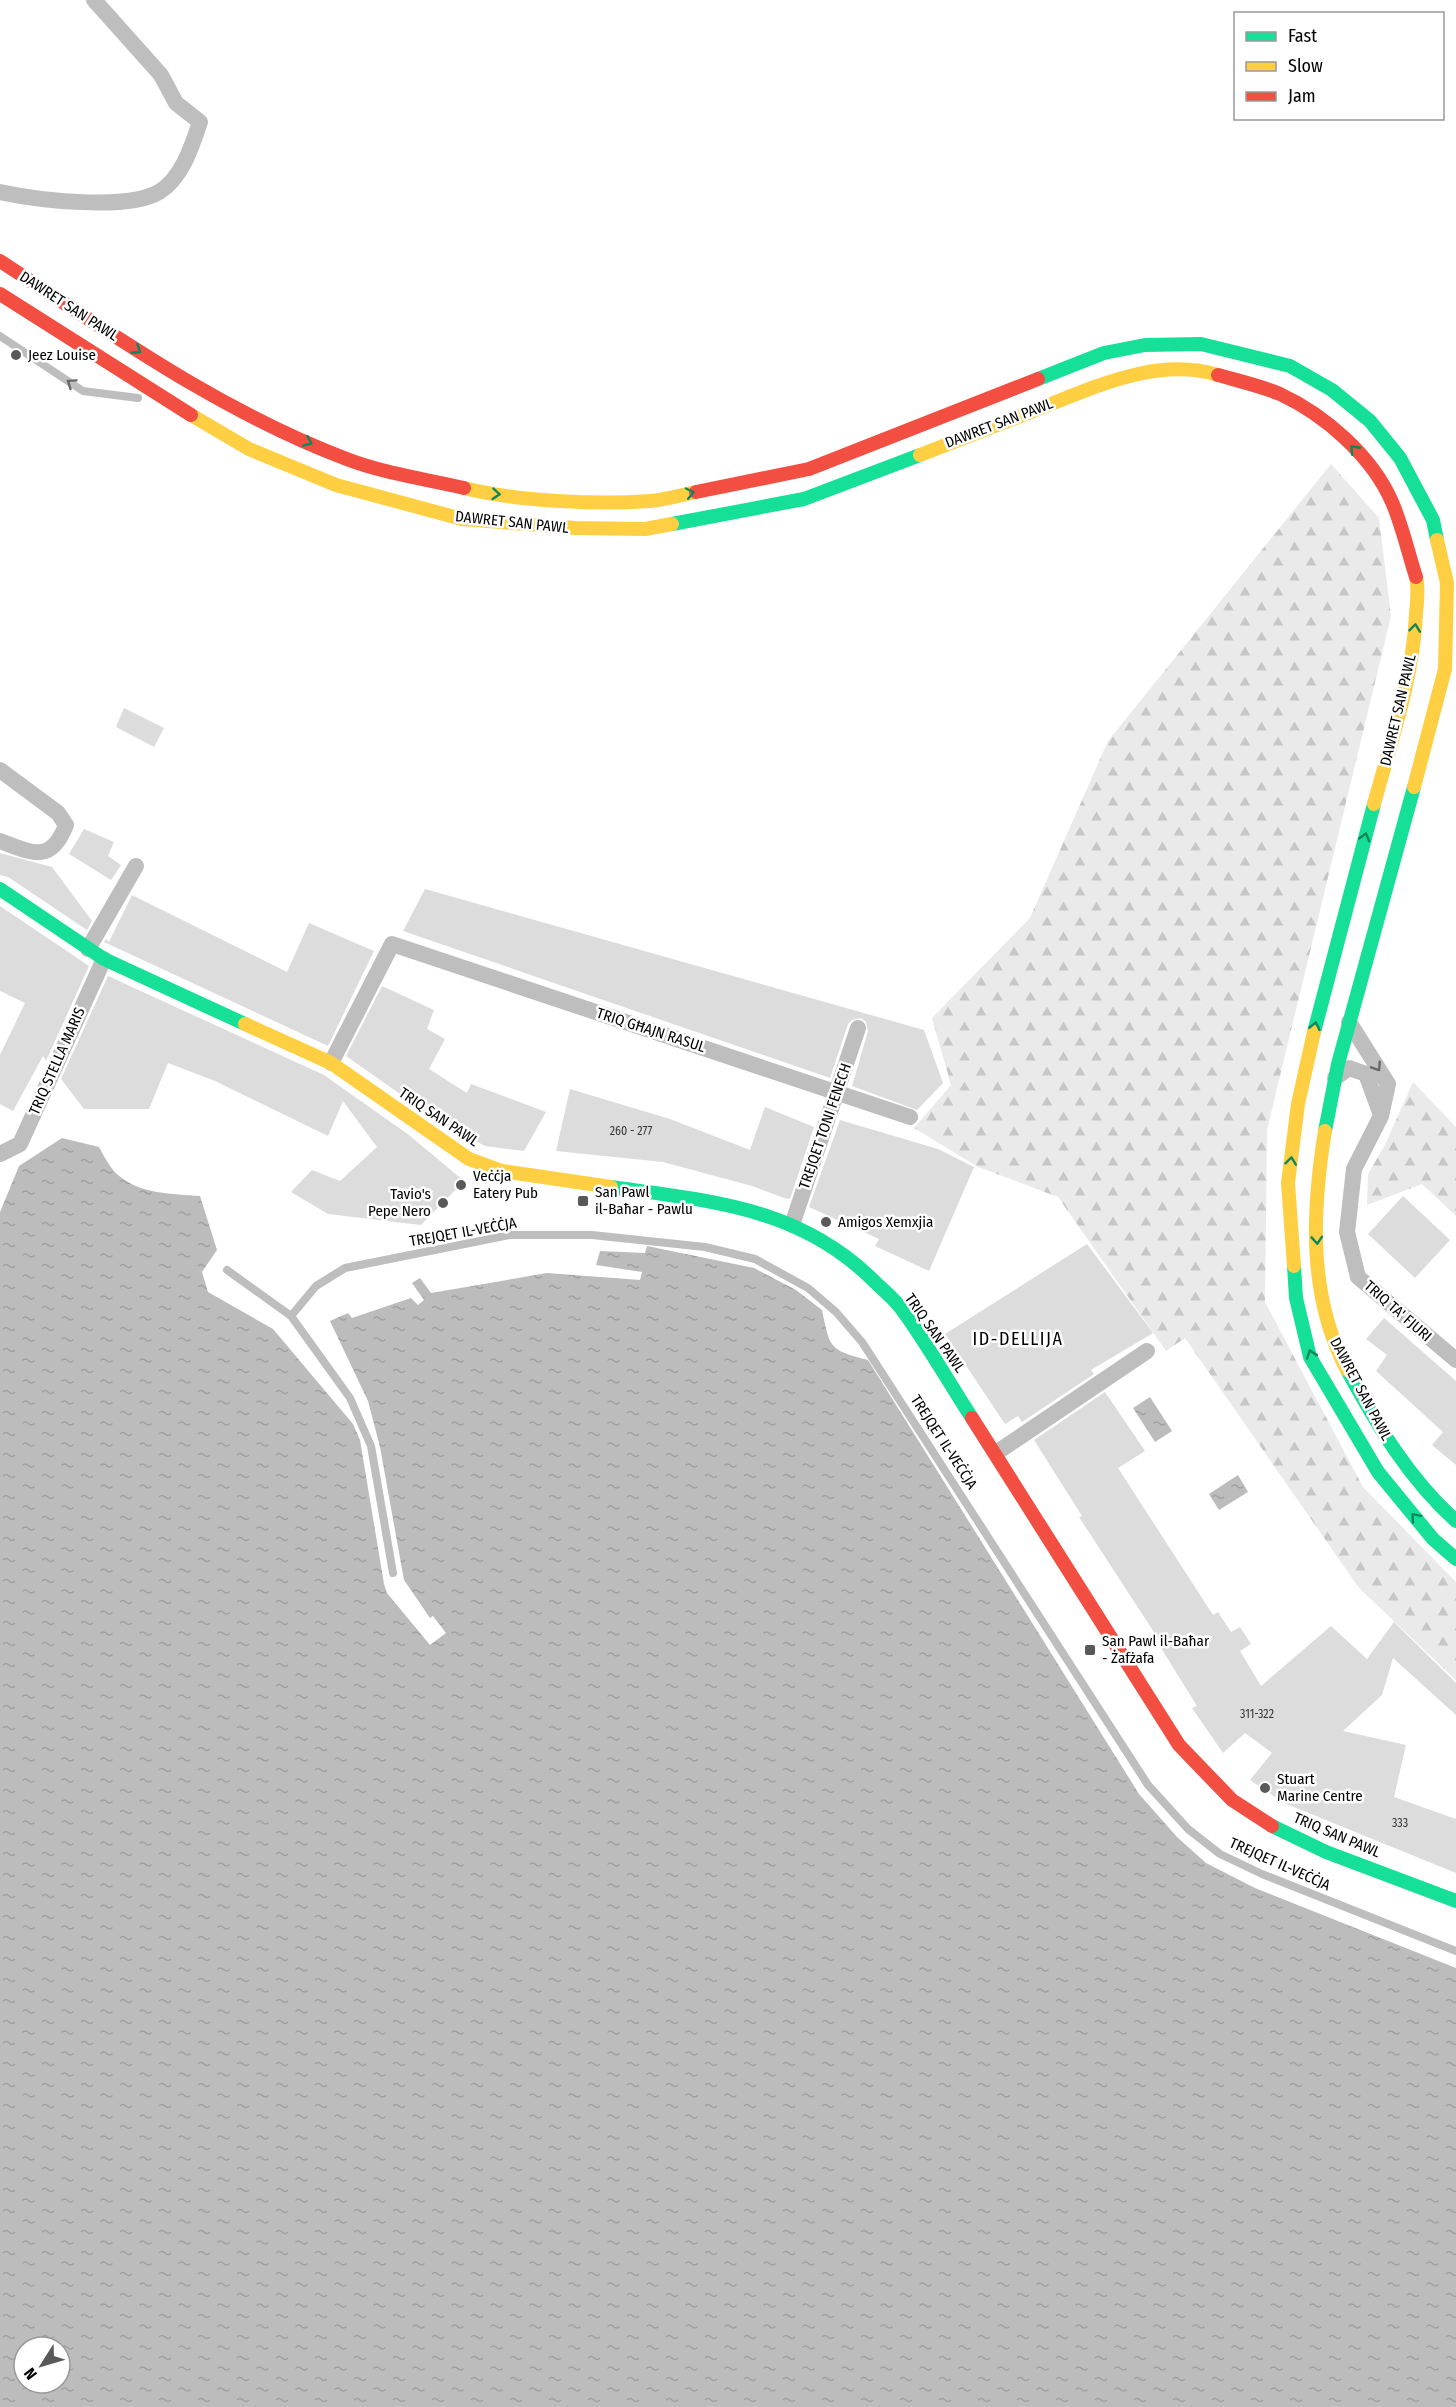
<svg xmlns="http://www.w3.org/2000/svg" width="1456" height="2407" font-family="'Fira Sans Condensed',sans-serif">
  <style>
    .forest { fill: url(#forest-firs) }
    .water { fill: url(#water-ripples); fill-rule: evenodd }
    .building { fill: #dcdcdc }
    .lines { fill: none; stroke-linecap: round; stroke-linejoin: round }
    .lane { stroke: #bebebe; stroke-width: 8 }
    .street { stroke: #bebebe; stroke-width: 16 }
    .fast { stroke: #16e098; stroke-width: 14 }
    .slow { stroke: #ffcf43; stroke-width: 14 }
    .jam { stroke: #f24e42; stroke-width: 14 }
    .oneway { stroke: #0d865b }
    .oneway2 { stroke: #686868 }
    .poi-dot { fill: #595959; stroke: #fff; stroke-width: 2 }
    .labels { text-anchor: middle; dominant-baseline: central; stroke-width: 5; stroke-linejoin: round; paint-order: stroke }
    .number-label { font-size: 12px; fill: #373737 }
    .street-label { font-size: 15px; fill: #000; stroke: #fff }
    .poi-label { font-size: 15px; fill: #000; stroke: #fff; text-anchor: start }
    .quarter-label { font-size: 18px; letter-spacing: 1.5px; fill: #000; stroke: #fff }
  </style>
  <defs>
    <pattern id="forest-firs" width="22" height="20" patternUnits="userSpaceOnUse" patternTransform="scale(1.5)"><rect width="22" height="20" fill="#eaeaea"/><path d="M5 1l3.5 6h-7zM16 11l3.5 6h-7z" fill="#c7c7c7"/></pattern>
    <pattern id="water-ripples" width="26" height="14" patternUnits="userSpaceOnUse" patternTransform="scale(1.5)"><rect width="26" height="14" fill="#bcbcbc"/><path d="M2 4q2-2 4 0t4 0M15 11q2-2 4 0t4 0" fill="none" stroke="#a0a0a0"/></pattern>
  </defs>
  <rect width="100%" height="100%" fill="#fff"/>
  <g class="forest">
    <polygon points="1331,464 1379,518 1391,616 1267,1130 1265,1302 1363,1487 1456,1582 1456,1680 1359,1588 1185,1338 1166,1351 1058,1197 978,1167 914,1128 951,1085 932,1018 1030,918 1108,741"/>
    <polygon points="1413,1082 1456,1127 1456,1216 1422,1184 1367,1205 1368,1174 1385,1145"/>
  </g>
  <g class="water">
    <path d="M62,1138L99,1147C104,1156 110,1168 118,1175C139,1194 173,1194 200,1196L217,1250L202,1272L208,1292L273,1329L353,1424L360,1440L384,1584L387,1593L430,1645L446,1633L433,1616L430,1618L404,1580L380,1447L368,1401L330,1321L348,1313L352,1318L411,1298L418,1305L424,1300L412,1283L420,1278L431,1293L547,1273L640,1280L642,1272L596,1265L600,1251L645,1253L647,1246L754,1268L796,1290L822,1310C830,1348 829,1350 868,1360L1139,1794L1177,1837L1206,1863L1255,1888L1456,1968V2407H0V1212L19,1166ZM24,2347H60V2383H24Z"/>
    <polygon points="1150,1397 1172,1431 1155,1442 1133,1408"/>
    <polygon points="1238,1475 1248,1492 1219,1510 1209,1494"/>
  </g>
  <g class="building">
    <polygon points="124,708 164,728 154,747 116,727"/>
    <polygon points="84,829 114,842 108,856 121,865 111,880 69,854"/>
    <polygon points="0,853 52,867 92,921 87,930 8,877 0,875"/>
    <polygon points="425,889 924,1030 943,1083 917,1110 852,1086 868,1031 866,1022 861,1018 852,1020 848,1024 830,1078 403,931"/>
    <polygon points="132,895 287,972 309,923 374,951 328,1046 104,942 106,939 109,942"/>
    <polygon points="0,906 89,966 46,1061 43,1056 13,1111 0,1104 0,1055 25,1003 0,991"/>
    <polygon points="108,976 324,1075 409,1135 464,1181 421,1225 328,1214 291,1192 312,1170 340,1181 377,1147 343,1101 328,1136 215,1081 168,1063 149,1109 84,1109 61,1079"/>
    <polygon points="382,986 434,1010 427,1029 445,1039 429,1069 467,1093 471,1084 546,1112 524,1151 485,1146 440,1122 346,1056"/>
    <polygon points="570,1089 670,1119 750,1150 765,1107 814,1127 790,1199 784,1198 752,1186 663,1162 556,1151"/>
    <polygon points="840,1120 938,1149 974,1167 929,1271 875,1246 879,1239 809,1207"/>
    <polygon points="1403,1196 1450,1240 1415,1278 1368,1234"/>
    <polygon points="1087,1244 1153,1333 1091,1370 1094,1374 1022,1422 1018,1416 1005,1424 945,1334"/>
    <polygon points="1384,1318 1456,1381 1456,1465 1432,1445 1443,1432 1376,1371 1387,1355 1366,1339"/>
    <polygon points="1105,1392 1145,1451 1118,1468 1213,1615 1218,1612 1231,1632 1240,1627 1251,1644 1240,1651 1261,1686 1331,1626 1367,1659 1394,1622 1456,1683 1456,1715 1393,1658 1382,1695 1343,1731 1406,1745 1394,1797 1456,1819 1456,1873 1284,1803 1250,1780 1272,1753 1245,1733 1223,1753 1192,1708 1197,1706 1161,1648 1163,1646 1079,1517 1082,1516 1034,1440"/>
  </g>
  <g class="lines">
    <g class="lane">
      <polyline points="0,336 83,391 138,398"/>
      <polyline points="227,1270 291,1316 350,1398 371,1446 393,1573"/>
      <polyline points="291,1316 316,1286 345,1268 510,1235 592,1235 705,1247 755,1259 808,1288 836,1312 862,1342 1148,1785 1188,1829 1220,1854 1262,1874 1456,1951"/>
    </g>
    <g class="street">
      <path d="M0,192C37,200 127,211 159,192C182,178 192,146 200,122L176,103L161,75L94,0"/>
      <path d="M0,770L58,813L66,825C51,864 32,853 0,841"/>
      <polyline points="88,949 136,866"/>
      <polyline points="1349,1022 1388,1084 1381,1116 1354,1169 1347,1232 1358,1277 1456,1360"/>
      <polyline points="331,1063 392,944 910,1117"/>
      <polyline points="1335,1078 1349,1068 1366,1074 1381,1115"/>
      <polyline points="0,1154 20,1144 104,959"/>
      <polyline points="792,1225 858,1028"/>
      <polyline points="996,1453 1147,1351"/>
    </g>
    <g class="fast">
      <polyline points="1038,379 1104,353 1145,345 1201,344 1290,366 1332,390 1370,421 1400,458 1433,520 1437,540"/>
      <polyline points="672,524 804,499 920,455"/>
      <polyline points="0,889 104,959 245,1024"/>
      <polyline points="1314,1032 1374,804"/>
      <polyline points="1325,1131 1338,1064 1414,787"/>
      <path d="M611,1187C711,1201 800,1207 875,1282C884,1291 896,1300 903,1311C928,1345 949,1383 972,1418"/>
      <polyline points="1294,1266 1296,1298 1310,1357 1378,1472 1433,1539 1456,1559"/>
      <path d="M1347,1370C1377,1425 1409,1479 1456,1521"/>
      <polyline points="1272,1826 1326,1852 1456,1901"/>
    </g>
    <g class="slow">
      <polyline points="191,415 249,449 336,485 462,519 575,528 645,529 672,524"/>
      <path d="M920,455C958,440 997,425 1036,410C1093,388 1157,356 1218,375"/>
      <path d="M464,488C516,501 596,505 650,501C665,500 681,495 696,492"/>
      <polyline points="1414,787 1445,669 1447,583 1437,540"/>
      <path d="M1374,804C1391,741 1413,679 1416,614C1417,602 1419,589 1416,577"/>
      <polyline points="245,1024 331,1063 469,1159 502,1171 611,1187"/>
      <path d="M1325,1131C1312,1211 1308,1296 1347,1370"/>
      <polyline points="1294,1266 1288,1183 1298,1104 1314,1032"/>
    </g>
    <g class="jam">
      <path d="M0,261C111,333 220,411 344,458C382,473 425,479 464,488"/>
      <polyline points="0,294 191,415"/>
      <path d="M1218,375C1239,381 1261,386 1280,394C1325,415 1372,456 1392,502C1402,525 1408,552 1416,577"/>
      <polyline points="696,492 809,469 1038,379"/>
      <polyline points="972,1418 1179,1745 1232,1800 1272,1826"/>
    </g>
  </g>
  <defs><path id="oneway-chevron" d="M-2-3.5L2.5 0L-2 3.5" fill="none" stroke-width="1.6" stroke-linecap="round" stroke-linejoin="round" transform="scale(1.5)"/></defs>
  <g class="oneway">
    <use href="#oneway-chevron" transform="translate(137 350) rotate(33)"/>
    <use href="#oneway-chevron" transform="translate(308 442) rotate(24)"/>
    <use href="#oneway-chevron" transform="translate(1354 449) rotate(-132)"/>
    <use href="#oneway-chevron" transform="translate(690 493) rotate(-12)"/>
    <use href="#oneway-chevron" transform="translate(496 494) rotate(5)"/>
    <use href="#oneway-chevron" transform="translate(1415 628) rotate(-83)"/>
    <use href="#oneway-chevron" transform="translate(1365 837) rotate(-75)"/>
    <use href="#oneway-chevron" transform="translate(1315 1026) rotate(-78)"/>
    <use href="#oneway-chevron" transform="translate(1291 1161) rotate(-83)"/>
    <use href="#oneway-chevron" transform="translate(1317 1240) rotate(86)"/>
    <use href="#oneway-chevron" transform="translate(1311 1354) rotate(-109)"/>
    <use href="#oneway-chevron" transform="translate(1415 1517) rotate(-130)"/>
  </g>
  <g class="oneway2">
    <use href="#oneway-chevron" transform="translate(71 383) rotate(-146)"/>
    <use href="#oneway-chevron" transform="translate(1377 1067) rotate(57)"/>
  </g>
  <g class="poi-dot">
    <circle cx="16" cy="355" r="6"/>
    <circle cx="461" cy="1185" r="6"/>
    <rect x="577" y="1195" width="12" height="12" rx="3"/>
    <circle cx="443" cy="1203" r="6"/>
    <circle cx="826" cy="1222" r="6"/>
    <rect x="1084" y="1644" width="12" height="12" rx="3"/>
    <circle cx="1265" cy="1788" r="6"/>
  </g>
  <g class="labels">
    <g class="number-label">
      <text x="631" y="1131">260 - 277</text>
      <text x="1257" y="1714">311-322</text>
      <text x="1400" y="1823">333</text>
    </g>
    <g class="street-label">
      <text transform="translate(69 306) rotate(33)">DAWRET SAN PAWL</text>
      <text transform="translate(999 423) rotate(-21)">DAWRET SAN PAWL</text>
      <text transform="translate(512 522) rotate(6)">DAWRET SAN PAWL</text>
      <text transform="translate(1398 710) rotate(-77)">DAWRET SAN PAWL</text>
      <text transform="translate(651 1030) rotate(18)">TRIQ GĦAJN RASUL</text>
      <text transform="translate(57 1061) rotate(-66)">TRIQ STELLA MARIS</text>
      <text transform="translate(439 1117) rotate(34)">TRIQ SAN PAWL</text>
      <text transform="translate(825 1126) rotate(-71)">TREJQET TONI FENECH</text>
      <text transform="translate(463 1232) rotate(-10)">TREJQET IL-VEĊĊJA</text>
      <text transform="translate(1398 1311) rotate(41)">TRIQ TA' FJURI</text>
      <text transform="translate(935 1333) rotate(55)">TRIQ SAN PAWL</text>
      <text transform="translate(1361 1389) rotate(62)">DAWRET SAN PAWL</text>
      <text transform="translate(944 1442) rotate(57)">TREJQET IL-VEĊĊJA</text>
      <text transform="translate(1337 1835) rotate(23)">TRIQ SAN PAWL</text>
      <text transform="translate(1280 1864) rotate(24)">TREJQET IL-VEĊĊJA</text>
    </g>
    <g class="poi-label">
      <text x="28" y="355">Jeez Louise</text>
      <text x="473" y="1176">Veċċja<tspan x="473" dy="17">Eatery Pub</tspan></text>
      <text x="595" y="1192">San Pawl<tspan x="595" dy="17">il-Baħar - Pawlu</tspan></text>
      <text x="431" y="1194" text-anchor="end">Tavio's<tspan x="431" dy="17">Pepe Nero</tspan></text>
      <text x="838" y="1222">Amigos Xemxjia</text>
      <text x="1102" y="1641">San Pawl il-Baħar<tspan x="1102" dy="17">- Żafżafa</tspan></text>
      <text x="1277" y="1779">Stuart<tspan x="1277" dy="17">Marine Centre</tspan></text>
    </g>
    <g class="quarter-label">
      <text x="1018" y="1339">ID-DELLIJA</text>
    </g>
  </g>
  <rect x="1234" y="12" width="210" height="108" fill="#ffffff" stroke="#999999" stroke-width="1.5"/>
  <rect x="1246" y="32" width="30" height="9" fill="#16e098" stroke="#999999" stroke-width="1.5"/>
  <text x="1288" y="42" font-size="18" fill="#000000">Fast</text>
  <rect x="1246" y="62" width="30" height="9" fill="#ffcf43" stroke="#999999" stroke-width="1.5"/>
  <text x="1288" y="72" font-size="18" fill="#000000">Slow</text>
  <rect x="1246" y="92" width="30" height="9" fill="#f24e42" stroke="#999999" stroke-width="1.5"/>
  <text x="1288" y="102" font-size="18" fill="#000000">Jam</text>
  <g transform="translate(42 2365) rotate(233)"><circle r="28" fill="#ffffff" stroke="#999999" stroke-width="1.5"/>
  <path d="M0-4.5L10 22L0 15L-10 22Z" fill="#595959"/>
  <text y="-9" font-size="16" font-weight="bold" text-anchor="middle" fill="#000000">N</text>
  </g>
</svg>
